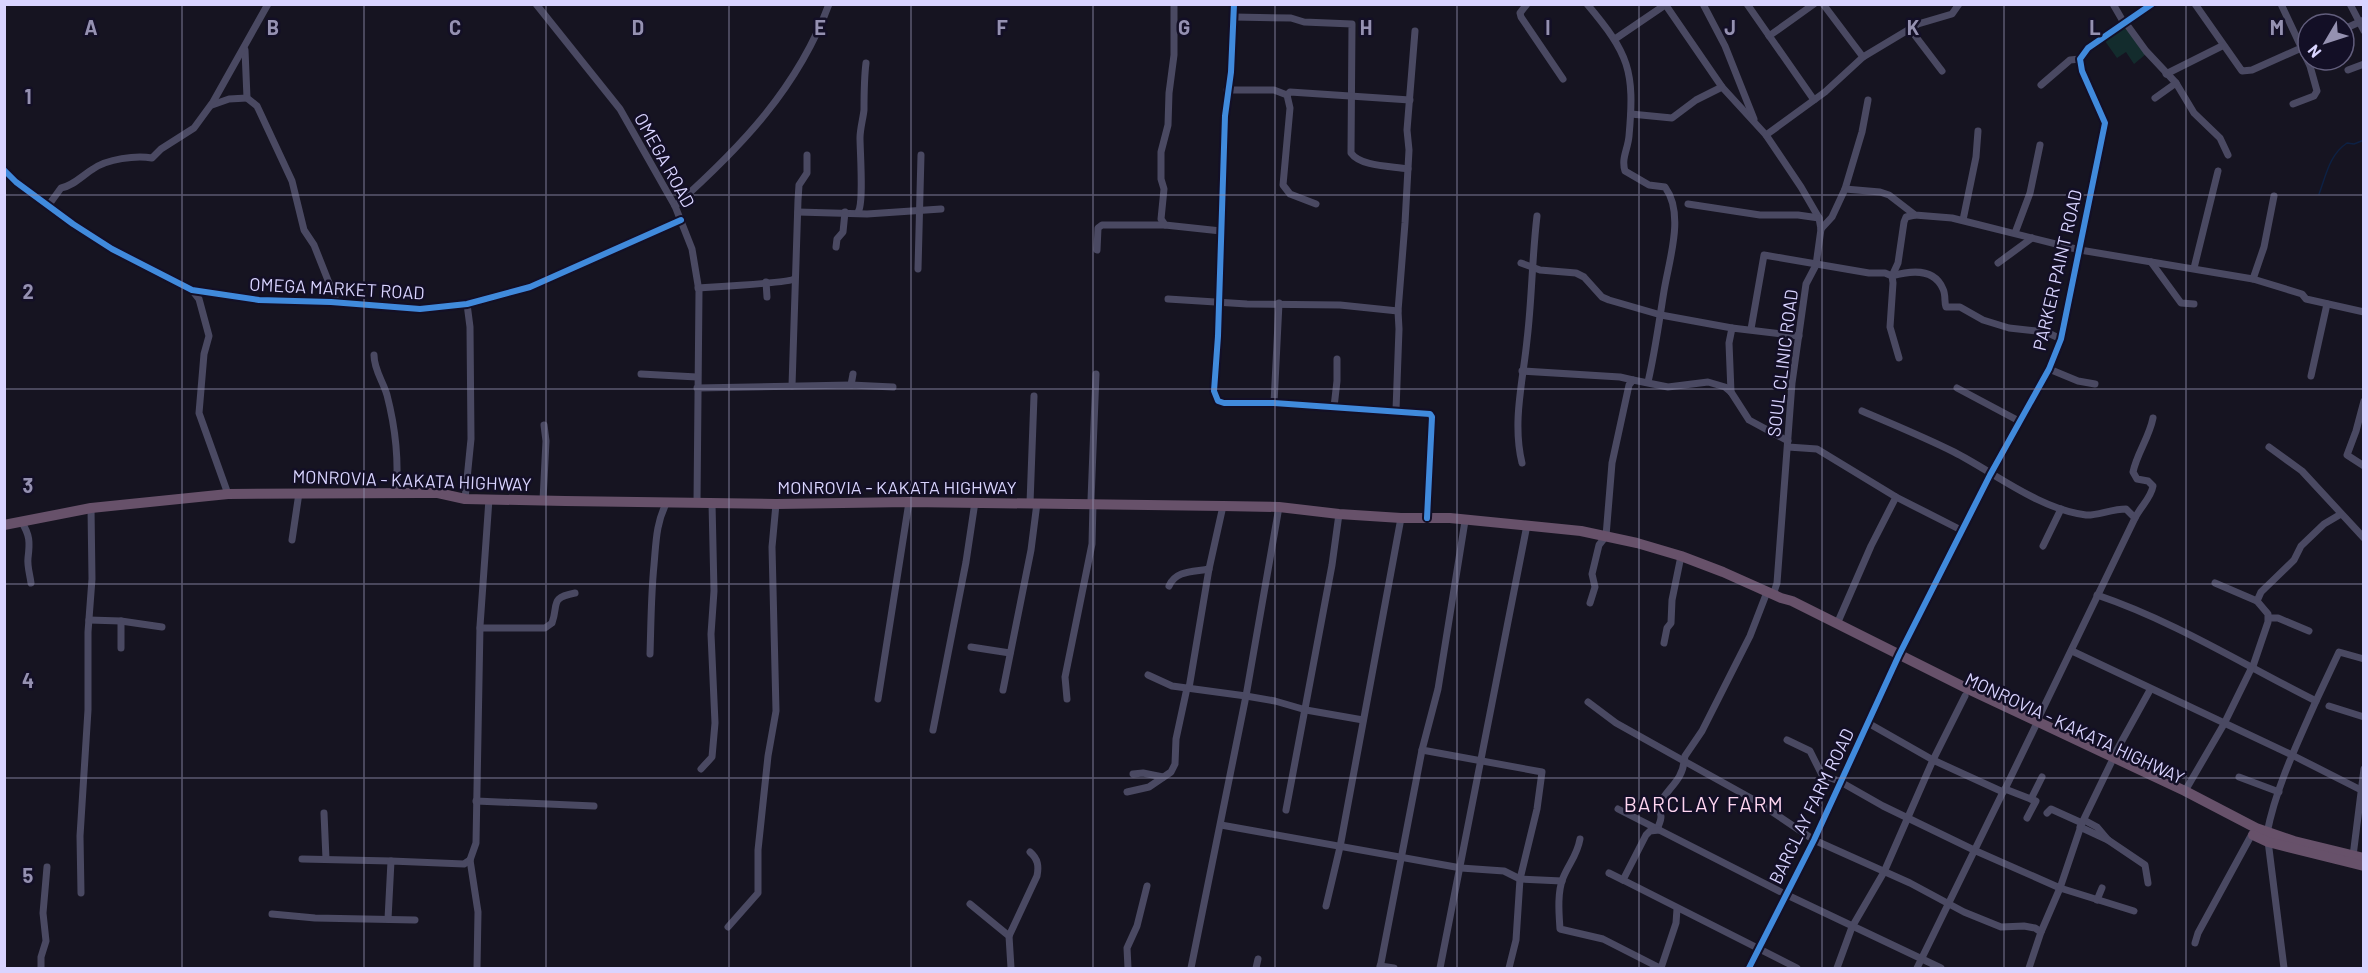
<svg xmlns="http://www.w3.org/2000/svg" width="2368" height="973" font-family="Barlow,sans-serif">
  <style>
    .green { fill: #132c2d }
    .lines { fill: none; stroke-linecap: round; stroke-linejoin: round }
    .stream { stroke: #0d2144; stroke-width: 1.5 }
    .minor { stroke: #4a4962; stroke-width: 7 }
    .highway { stroke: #67516a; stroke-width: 10 }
    .cycleway-casing { stroke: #130f26; stroke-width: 10 }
    .cycleway { stroke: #408adc; stroke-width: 6 }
    .grid { fill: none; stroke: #9591b1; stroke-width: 1.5; stroke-opacity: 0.55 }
    .labels { text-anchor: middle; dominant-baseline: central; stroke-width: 5; stroke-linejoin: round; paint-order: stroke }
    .street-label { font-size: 18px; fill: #d9d4ff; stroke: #130f26 }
    .quarter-label { font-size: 21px; letter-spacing: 1.5px; fill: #ffd6f0; stroke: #130f26 }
    .grid-label { font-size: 20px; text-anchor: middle; font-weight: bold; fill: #9591b1; stroke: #130f26; stroke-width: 5; stroke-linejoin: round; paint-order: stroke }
  </style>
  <rect width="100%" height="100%" fill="#161421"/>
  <polygon class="green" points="2127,27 2146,54 2134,64 2126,52 2117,58 2105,41"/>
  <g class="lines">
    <path class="stream" d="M2319,194C2326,176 2329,155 2347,143L2354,144L2364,140"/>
    <g class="minor">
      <polyline points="536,4 620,109 675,206 692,249 699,291 697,502"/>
      <polyline points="1174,4 1174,55 1169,93 1168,125 1161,152 1161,179 1164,189 1161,219 1165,225 1221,231"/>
      <polyline points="1234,4 1231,72 1225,116 1218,336 1214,391 1218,401 1224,403 1274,403 1430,414 1432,417 1427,518"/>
      <polyline points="1527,4 1520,13 1521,17 1563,79"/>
      <path d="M1587,4C1629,54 1635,70 1629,136C1628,149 1621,158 1625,171L1649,185L1665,187C1685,214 1669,260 1664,291C1659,322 1655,352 1648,382"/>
      <polyline points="1665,4 1722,87 1766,135 1801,187 1819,218 1821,229 1816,265 1806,284 1792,383 1777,583 1773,595"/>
      <polyline points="1703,4 1725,46 1754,119"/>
      <polyline points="1747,4 1814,100"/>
      <polyline points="1823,4 1863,57"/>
      <polyline points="2113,4 2124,23"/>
      <polyline points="2195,4 2242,71 2252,70 2308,45"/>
      <polyline points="2281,4 2310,66 2317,91 2314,96 2293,104"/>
      <polyline points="2350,4 2364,31"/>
      <path d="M1234,17L1291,18L1304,22L1352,24L1351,153C1361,167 1392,166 1408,169"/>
      <polyline points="2125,22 2146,51 2176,83 2194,113 2220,138 2228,155"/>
      <polyline points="1910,29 1942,71"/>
      <polyline points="2344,29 2364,20"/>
      <polyline points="1769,36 1814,4"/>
      <polyline points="1615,39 1665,5"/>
      <polyline points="245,50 247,98 257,106 292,181 304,230 314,245 337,303"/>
      <polyline points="2348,70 2364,64"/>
      <polyline points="2166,74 2222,46"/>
      <polyline points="2041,85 2070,60 2080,59"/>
      <polyline points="1227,90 1274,90 1287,95 1290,108 1283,185 1290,194 1316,204"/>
      <polyline points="1287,95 1290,92 1410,100"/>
      <polyline points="2155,98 2176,83"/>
      <polyline points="212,105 229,99 247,98"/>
      <polyline points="1631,114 1672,118 1696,100 1722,87"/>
      <polyline points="1766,135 1825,92 1863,57 1918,24 1952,14 1959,4"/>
      <polyline points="4,170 16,182 73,224 112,249 192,290 259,300 331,302 420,309 467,304 530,287 681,220"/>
      <polyline points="1845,189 1862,132 1868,100"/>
      <polyline points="1688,204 1760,215 1798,215 1819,218"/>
      <path d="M48,206L61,188C73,186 83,175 93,169C107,159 136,155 152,158L161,149L194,128L213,102L268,4"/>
      <path d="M675,206C741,147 798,88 829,4"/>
      <polyline points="798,212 867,214 941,209"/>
      <path d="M858,212C864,204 860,151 860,138C860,129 863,119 864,110C864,94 864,79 866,63"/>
      <polyline points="1963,220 1976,157 1978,131"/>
      <polyline points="1821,229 1832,217 1845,189 1880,192 1889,195 1915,215 1952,218 2080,250 2253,279 2302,294 2306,299 2364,312"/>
      <polyline points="2015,233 2030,193 2040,145"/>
      <polyline points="836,247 837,239 843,232 845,212"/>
      <polyline points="1097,250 1098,228 1102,225 1165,225"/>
      <polyline points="2151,262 2181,303 2194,304"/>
      <polyline points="1521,263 1540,270 1576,273 1584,277 1602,297 1609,300 1661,315 1732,328"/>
      <polyline points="1998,263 2032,238"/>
      <polyline points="2194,268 2218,171"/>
      <polyline points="918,269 921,155"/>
      <path d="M1892,276C1909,271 1934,267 1943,289C1946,295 1944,302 1946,307H1960L1983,320L2009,328L2046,332L2061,339"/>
      <polyline points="1892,276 1898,263 1904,222 1906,217 1915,215"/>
      <polyline points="2253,279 2264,247 2274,196"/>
      <polyline points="766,282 767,297"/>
      <path d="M698,288C712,287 789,283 794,279"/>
      <polyline points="192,290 199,299 209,336 204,354 199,413 228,494"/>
      <polyline points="1168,299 1247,304 1340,305 1398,311"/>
      <polyline points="1751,329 1764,255 1869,273 1885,273 1892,276 1893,283 1890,327 1899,358"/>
      <path d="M374,355C374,370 383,381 387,395C395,426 399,461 396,493"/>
      <polyline points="2049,369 2078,381 2095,384"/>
      <polyline points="1522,371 1620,377 1633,380"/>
      <polyline points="641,374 697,377"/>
      <polyline points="2311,376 2327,304"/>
      <polyline points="851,385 853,374"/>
      <polyline points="792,386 798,200 799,185 807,173 807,155"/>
      <polyline points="697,388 851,385 893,387"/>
      <polyline points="1957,388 2019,421"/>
      <polyline points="1731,392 1729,343 1732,328 1799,336"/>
      <polyline points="2364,401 2356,431 2347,455 2364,466"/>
      <polyline points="1274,403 1279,303"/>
      <polyline points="1334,407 1337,381 1337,359"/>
      <polyline points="1396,410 1399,329 1398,311 1405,223 1409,150 1407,130 1415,31"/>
      <path d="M1862,411C1892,424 1924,437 1954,452C1995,473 2039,509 2086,515C2096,516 2112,509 2126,509L2135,518L2037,721"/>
      <polyline points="1788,447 1817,449 1896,497 1963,531"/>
      <polyline points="2269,447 2302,471 2364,538"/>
      <path d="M1522,463C1512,422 1523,381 1527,340C1532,299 1532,257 1537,216"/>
      <polyline points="465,499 471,439 470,327 467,304"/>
      <polyline points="543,500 546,441 544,425"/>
      <polyline points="1030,503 1034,396"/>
      <path d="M2135,518C2141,506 2151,498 2153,486L2148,481L2137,479L2133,472C2137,453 2149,438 2153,418"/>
      <path d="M21,521C30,535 30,542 28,558C27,566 30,575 31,583"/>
      <polyline points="292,540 299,493"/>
      <polyline points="2043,546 2061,509"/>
      <polyline points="2215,583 2257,601 2268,614 2268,622 2252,669"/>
      <path d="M1169,586C1176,570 1194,572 1209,569"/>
      <polyline points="1767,592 1750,636 1702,731 1685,756 1684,761 1756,801 1814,840 1910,883 1964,912 2001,927 2024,926 2035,928 2041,932"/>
      <path d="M2097,595C2174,621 2244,665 2316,701C2297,744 2276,787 2267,833L2284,968"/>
      <polyline points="2257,601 2261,592 2294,560 2301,546 2324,524 2341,514"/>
      <polyline points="1590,603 1595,587 1592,574 1599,545 1606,536 1612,463 1629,385 1633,380 1668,387 1708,382 1725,387 1731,392 1749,420 1788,441"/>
      <polyline points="2269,618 2278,618 2309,631"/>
      <polyline points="89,620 121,621 162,627"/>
      <polyline points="1837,624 1871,546 1896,497"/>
      <path d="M480,628H545L552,623C559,604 549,598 575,593"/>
      <polyline points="1664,643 1667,628 1671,623 1672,600 1681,556"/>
      <polyline points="971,647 1010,653"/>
      <polyline points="121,648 121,621"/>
      <polyline points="2072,651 2292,755 2361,790"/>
      <path d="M650,654C651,624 651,595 654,565C656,543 656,522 667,502"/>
      <polyline points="1148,675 1172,686 1246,696 1275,701 1306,710 1363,720"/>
      <polyline points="1189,688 1209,569 1223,506"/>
      <polyline points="1003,690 1031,550 1037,503"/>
      <polyline points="878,699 909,502"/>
      <polyline points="1067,699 1065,677 1092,544 1093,503 1091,500 1096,374"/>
      <polyline points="2316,701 2339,652 2364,659"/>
      <path d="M1588,702L1616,723L1684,761C1683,781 1665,790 1658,807C1663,815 1661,821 1657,829"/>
      <polyline points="2329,706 2364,717"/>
      <polyline points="1868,723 1933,760 2003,792 2005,789 2036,801 2027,818"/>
      <polyline points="933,730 966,562 975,502"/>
      <polyline points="1787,740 1810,751 1822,775 1839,781 1883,806 1976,851 2060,888 2134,911"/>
      <polyline points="1422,750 1542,772 1537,809 1520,879 1516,940 1509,968"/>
      <polyline points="2113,757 2150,690"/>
      <polyline points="701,769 712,757 715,723 711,634 714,591 712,503"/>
      <polyline points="1133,774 1143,773 1163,777"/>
      <polyline points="2239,777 2279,792"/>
      <polyline points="2005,789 2035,727"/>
      <polyline points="2185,791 2224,724 2251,669"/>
      <polyline points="1127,792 1149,787 1171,772 1175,764 1176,739 1187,688"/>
      <polyline points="2031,799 2042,777"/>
      <polyline points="476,801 594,806"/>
      <polyline points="1618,809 1785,894 1941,968"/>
      <polyline points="1286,810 1332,565 1339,514"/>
      <polyline points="324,813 326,859"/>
      <polyline points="2047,813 2051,809 2082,823"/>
      <polyline points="2084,820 2097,827 2108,840 2145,865 2148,883"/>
      <polyline points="1221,825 1461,868 1504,871 1520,879 1562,881"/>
      <polyline points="2080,827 2108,840"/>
      <polyline points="1659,830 1650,831 1646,835 1623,880 1797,968"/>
      <path d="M1580,839C1577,856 1569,863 1563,878C1557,893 1559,914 1560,929L1603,939L1660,968"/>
      <polyline points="2353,856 2364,769"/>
      <polyline points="302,859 391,861"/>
      <polyline points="1609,873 1623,880"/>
      <polyline points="81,893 80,836 88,710 88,632 92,579 91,508"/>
      <polyline points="2097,900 2102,888"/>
      <polyline points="970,904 1009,936 1011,968"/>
      <polyline points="1326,906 1340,847 1401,518"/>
      <polyline points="272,914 315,918 415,920"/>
      <polyline points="388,919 391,861 464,864 470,860"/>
      <polyline points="728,927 758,893 758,850 768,756 776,711 772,547 776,504"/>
      <path d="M1009,936L1037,876C1039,866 1038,859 1030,852"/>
      <polyline points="2195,943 2198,933 2252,834"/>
      <polyline points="1380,966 1394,968"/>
      <polyline points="41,968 41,957 46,941 43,913 47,867"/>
      <polyline points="477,968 478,912 470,860 476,843 480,626 489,499"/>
      <polyline points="1128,968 1127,948 1137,926 1147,886"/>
      <polyline points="1191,968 1246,696 1279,507"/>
      <polyline points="1256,968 1258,959"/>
      <polyline points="1380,968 1422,750 1438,689 1465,521"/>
      <polyline points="1440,968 1527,525"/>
      <polyline points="1661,968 1676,923 1677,909"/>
      <polyline points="1749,968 1814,840 1899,655 1990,475 2049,369 2061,339 2105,123 2082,71 2080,59 2088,48 2152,4"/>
      <polyline points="1837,968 1852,927 1884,872 1933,760 1965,696"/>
      <polyline points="1917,968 2003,792"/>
      <polyline points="2029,968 2041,932 2060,888 2082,823 2111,763"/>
    </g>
    <g class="highway">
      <polyline points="4,525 91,508 228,494 421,493 438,493 465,499 565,501 776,504 909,502 1223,506 1279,507 1339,514 1401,518 1450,518 1581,531 1637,543 1681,556 1723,572 1781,598 1792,601 1968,689 2185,791 2256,828 2294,841 2364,858"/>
      <polyline points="2253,835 2268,842 2364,866"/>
    </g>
    <g class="cycleway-casing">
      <g id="cycleway">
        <polyline points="1234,4 1231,72 1225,116 1218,336 1214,391 1218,401 1224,403 1274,403 1430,414 1432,417 1427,518"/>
        <polyline points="4,170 16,182 73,224 112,249 192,290 259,300 331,302 420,309 467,304 530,287 681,220"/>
        <polyline points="1749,968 1814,840 1899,655 1990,475 2049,369 2061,339 2105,123 2082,71 2080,59 2088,48 2152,4"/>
      </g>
    </g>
    <use href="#cycleway" class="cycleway"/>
  </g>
  <path class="grid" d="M182,4V968M364,4V968M546,4V968M729,4V968M911,4V968M1093,4V968M1275,4V968M1457,4V968M1639,4V968M1822,4V968M2004,4V968M2186,4V968M4,195H2364M4,389H2364M4,584H2364M4,778H2364"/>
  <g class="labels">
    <g class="street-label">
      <text transform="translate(665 160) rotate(61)">OMEGA ROAD</text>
      <text transform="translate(2057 270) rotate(-77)">PARKER PAINT ROAD</text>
      <text transform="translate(337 288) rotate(3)">OMEGA MARKET ROAD</text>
      <text transform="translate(1782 363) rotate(-83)">SOUL CLINIC ROAD</text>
      <text transform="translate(412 480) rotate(2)">MONROVIA - KAKATA HIGHWAY</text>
      <text x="897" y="487">MONROVIA - KAKATA HIGHWAY</text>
      <text transform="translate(2075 728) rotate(25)">MONROVIA - KAKATA HIGHWAY</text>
      <text transform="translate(1811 806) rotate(-64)">BARCLAY FARM ROAD</text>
    </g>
    <g class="quarter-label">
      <text x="1704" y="803">BARCLAY FARM</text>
    </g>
  </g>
  <g class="grid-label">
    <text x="91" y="35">A</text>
    <text x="273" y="35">B</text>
    <text x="455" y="35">C</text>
    <text x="638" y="35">D</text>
    <text x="820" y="35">E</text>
    <text x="1002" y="35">F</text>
    <text x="1184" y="35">G</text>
    <text x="1366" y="35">H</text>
    <text x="1548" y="35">I</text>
    <text x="1730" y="35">J</text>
    <text x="1913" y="35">K</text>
    <text x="2095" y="35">L</text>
    <text x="2277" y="35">M</text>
    <text x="28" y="104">1</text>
    <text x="28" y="299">2</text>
    <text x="28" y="493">3</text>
    <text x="28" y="688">4</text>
    <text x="28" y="883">5</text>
  </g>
  <rect width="2368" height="973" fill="none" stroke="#d9d4ff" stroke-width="12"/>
  <g transform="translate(2326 42) rotate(231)"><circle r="28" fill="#130f26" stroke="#625e7d" stroke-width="1.5"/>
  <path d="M0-4.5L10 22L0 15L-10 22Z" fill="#9591b1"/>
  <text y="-9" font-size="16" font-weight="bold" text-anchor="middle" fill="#d9d4ff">N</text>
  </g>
</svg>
